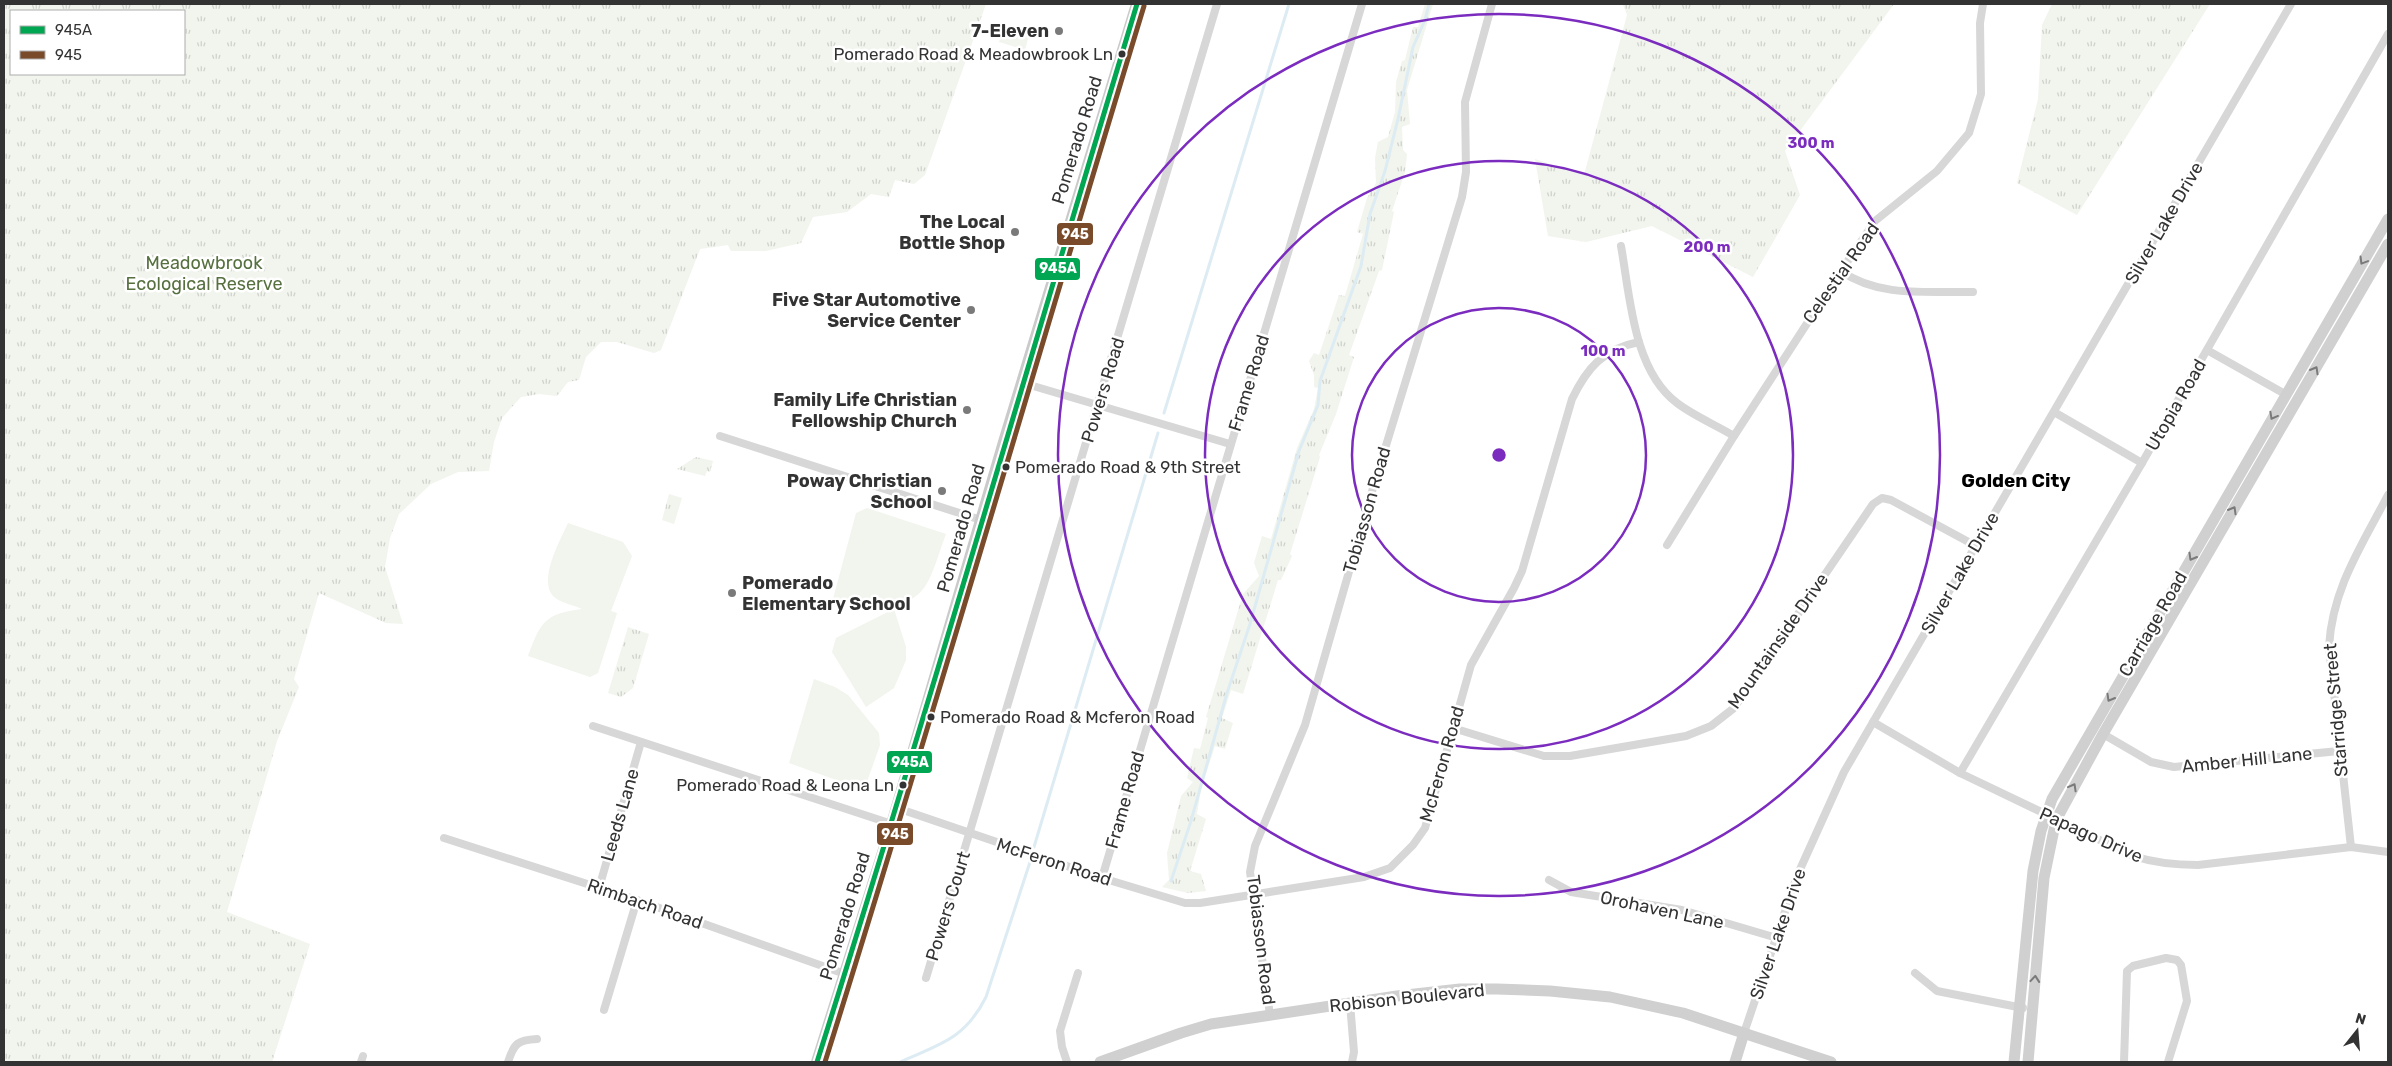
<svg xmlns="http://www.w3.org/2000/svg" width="2392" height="1066" font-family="Rubik,sans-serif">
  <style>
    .grass { fill: url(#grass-tufts); fill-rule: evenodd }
    .garden { fill: #f1f5ed }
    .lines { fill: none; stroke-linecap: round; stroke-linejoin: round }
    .stream { stroke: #ddebf3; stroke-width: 3 }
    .street { stroke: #d7d7d7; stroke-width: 8 }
    .secondary { stroke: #d0d0d0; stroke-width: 11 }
    .primary { stroke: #cacaca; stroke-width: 12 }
    .bus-1-casing { stroke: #fff; stroke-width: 9 }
    .bus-2-casing { stroke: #fff; stroke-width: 9 }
    .bus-1 { stroke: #00a651; stroke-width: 5 }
    .bus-2 { stroke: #7a4b2a; stroke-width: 5 }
    .oneway { stroke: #7a7a7a }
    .ring { fill: none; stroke: #7b2cbf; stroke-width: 2.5 }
    .poi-dot { fill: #7a7a7a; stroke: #fff; stroke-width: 2 }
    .bus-dot { fill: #333; stroke: #fff; stroke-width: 2 }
    .labels { text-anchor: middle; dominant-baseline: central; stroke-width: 5; stroke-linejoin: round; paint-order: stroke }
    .bus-label { font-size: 17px; fill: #333; stroke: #fff; text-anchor: end }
    .poi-label { font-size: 18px; font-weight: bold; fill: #333; stroke: #fff; text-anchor: end }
    .street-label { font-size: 18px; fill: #333; stroke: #fff }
    .park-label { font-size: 18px; fill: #56703f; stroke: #fff }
    .neighbourhood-label { font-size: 19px; font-weight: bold; fill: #000; stroke: #fff }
    .centre { fill: #7b2cbf; stroke: #fff; stroke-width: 2.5 }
    .ring-label { font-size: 15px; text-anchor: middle; font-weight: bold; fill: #7b2cbf; stroke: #fff; stroke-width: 5; stroke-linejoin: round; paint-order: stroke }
    .line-badge { stroke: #fff; stroke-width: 2 }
    .badge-label { font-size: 14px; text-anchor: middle; font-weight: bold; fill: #fff }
  </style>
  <defs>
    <pattern id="grass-tufts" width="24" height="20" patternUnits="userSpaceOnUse" patternTransform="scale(1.25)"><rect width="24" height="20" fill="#f1f5ed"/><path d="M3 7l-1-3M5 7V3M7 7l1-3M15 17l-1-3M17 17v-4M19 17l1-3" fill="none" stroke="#cfd2cc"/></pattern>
  </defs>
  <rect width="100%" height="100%" fill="#fff"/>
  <g class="grass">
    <path d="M4,4H986L925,175L914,184L895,180L889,197L871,194L847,212L813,217L801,243L766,251H731L728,245L700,249L661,350L654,353L617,342H601L586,357L579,380L568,382L557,396L539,394L521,397L502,418L494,442L489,471L458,472L431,484L399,514L390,538L385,567L403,624L386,623L319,593L294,679L299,687L277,741L227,912L310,944L272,1062H4ZM184,11V74H11V11Z"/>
    <polygon points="1425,4 1433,4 1407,90 1410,124 1402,127 1403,150 1407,154 1405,172 1392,211 1394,212 1382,270 1379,271 1349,355 1354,357 1336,414 1319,455 1320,457 1290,554 1292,556 1281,580 1278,580 1243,694 1231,690 1222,718 1233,723 1225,749 1215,746 1201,789 1197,814 1206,819 1190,871 1201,874 1206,891 1188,893 1162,887 1169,880 1167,853 1181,796 1193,782 1187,778 1194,748 1200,749 1208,718 1206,717 1243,594 1259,576 1254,563 1262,536 1271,539 1297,448 1314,409 1318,388 1314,387 1314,375 1309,361 1314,353 1319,355 1339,295 1345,296 1363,234 1357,232 1367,198 1376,183 1375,158 1378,142 1388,137 1395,112 1396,82 1402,61 1405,60 1413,27 1418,27"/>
    <polygon points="1623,4 1894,4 1785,151 1800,195 1753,277 1652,226 1586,242 1548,236 1535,159 1584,175 1627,15"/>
    <polygon points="2052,4 2210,4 2077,215 2017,183 2038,99 2042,25"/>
    <polygon points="696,457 713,461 710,472 707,471 705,476 677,469"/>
    <polygon points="669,494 682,498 674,524 662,520"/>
    <polygon points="628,627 649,634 633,688 621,697 608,693"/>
  </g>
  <g class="garden">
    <polygon points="1004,27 1029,35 1025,50 999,42"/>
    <path d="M867,508L946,534C940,549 933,576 924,588C901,616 864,606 833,599L856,513Z"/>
    <path d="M568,523L623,542L632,556L611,611L617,613L598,673L590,677L528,656C541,621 545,614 582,609C575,605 564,604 557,599C535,585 560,541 568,523Z"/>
    <polygon points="894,609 906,647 906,660 894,688 866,707 832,652 836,638"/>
    <polygon points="814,679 835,687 848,695 879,733 880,745 864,790 789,763"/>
  </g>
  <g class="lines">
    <g class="stream">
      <polyline points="1164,413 1289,4"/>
      <polyline points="1034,847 1158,433"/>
      <polyline points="1171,881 1191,821 1227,693 1250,624 1299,451 1318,405 1320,381 1361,266 1370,214 1385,171 1398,119 1413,47 1425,20 1429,4"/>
      <path d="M900,1062C940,1044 965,1039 986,997L1030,862"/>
    </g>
    <g class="street">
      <path d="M1621,246C1630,296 1633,370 1677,403C1694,416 1716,425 1734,436"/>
      <path d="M1841,271C1879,298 1929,291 1973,292"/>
      <polyline points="2207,350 2285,394"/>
      <polyline points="1023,383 1230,444"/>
      <polyline points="2054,412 2142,463"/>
      <polyline points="720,436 981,520"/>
      <polyline points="1667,545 1734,436 1841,271 1875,221 1937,171 1969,133 1981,94 1980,23 1983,4"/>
      <path d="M1873,722L1960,773L2133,856C2155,863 2175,865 2198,865L2351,847L2388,852"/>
      <polyline points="593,726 892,824"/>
      <polyline points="1453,728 1544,756 1570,756 1686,736 1711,726 1734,708 1873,504 1882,498 1891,500 1976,546"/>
      <polyline points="2103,734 2151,762 2174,767 2339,751"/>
      <polyline points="1960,773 2142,463 2388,34"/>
      <path d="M897,808L1102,878L1185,903H1200L1364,877L1390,868L1413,845L1425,828L1471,665L1514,588L1522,571L1572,399C1587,368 1603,349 1639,342"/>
      <polyline points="444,838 637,900 845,974"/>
      <path d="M2351,847L2329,647C2332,589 2362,545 2388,495"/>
      <polyline points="1102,878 1362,4"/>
      <polyline points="1549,880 1571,892 1682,910 1777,938"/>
      <polyline points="599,888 641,742"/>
      <polyline points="1915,973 1937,991 2023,1008"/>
      <polyline points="926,978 1217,4"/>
      <polyline points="1350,1003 1354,1052 1352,1062"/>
      <polyline points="604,1010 637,900"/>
      <polyline points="1270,1015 1250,872 1255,846 1305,725 1373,488 1462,197 1466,172 1465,102 1492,4"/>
      <polyline points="1744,1033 1797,876 1844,772 2291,4"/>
      <polyline points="361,1062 363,1056"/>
      <path d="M508,1062C514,1043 518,1040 537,1039"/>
      <polyline points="1067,1062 1062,1047 1060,1031 1078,973"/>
      <polyline points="2124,1062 2127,971 2133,966 2166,958 2177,960 2181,965 2187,1001 2168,1062"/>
    </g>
    <g class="secondary">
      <polyline points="1100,1062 1181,1033 1211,1024 1397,996 1460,989 1497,989 1550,991 1610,997 1683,1013 1831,1062"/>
      <polyline points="1735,1062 1744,1033"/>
      <polyline points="2014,1062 2033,871 2041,831 2052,799 2388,219"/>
      <polyline points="2028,1062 2044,878 2056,820 2103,734 2388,244"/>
    </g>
    <polyline class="primary" points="817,1062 892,824 1004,442 1137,4"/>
    <g class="bus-1-casing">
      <path id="bus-1" d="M817,1062C928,711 1030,357 1137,4"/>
    </g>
    <g class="bus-2-casing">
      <path id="bus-2" d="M825,1062C935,711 1037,358 1144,6"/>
    </g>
    <use href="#bus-1" class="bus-1"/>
    <use href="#bus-2" class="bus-2"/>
  </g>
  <defs><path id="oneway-chevron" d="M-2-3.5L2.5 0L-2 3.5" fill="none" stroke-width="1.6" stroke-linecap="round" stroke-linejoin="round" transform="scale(1.25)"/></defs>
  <g class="oneway">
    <use href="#oneway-chevron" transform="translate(2363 261) rotate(121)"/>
    <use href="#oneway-chevron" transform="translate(2315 370) rotate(-60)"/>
    <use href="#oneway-chevron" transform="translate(2273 416) rotate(119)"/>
    <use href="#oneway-chevron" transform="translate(2233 510) rotate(-60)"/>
    <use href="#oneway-chevron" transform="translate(2192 557) rotate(120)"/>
    <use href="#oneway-chevron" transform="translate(2110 698) rotate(120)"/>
    <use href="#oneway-chevron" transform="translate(2073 787) rotate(-61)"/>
    <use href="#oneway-chevron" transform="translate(2035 979) rotate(-85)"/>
  </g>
  <g class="ring">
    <circle cx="1499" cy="455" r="147"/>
    <circle cx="1499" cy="455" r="294"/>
    <circle cx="1499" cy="455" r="441"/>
  </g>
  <g class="poi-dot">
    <circle cx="1059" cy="31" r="5"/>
    <circle cx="1015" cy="232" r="5"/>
    <circle cx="971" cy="310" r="5"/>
    <circle cx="967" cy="410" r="5"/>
    <circle cx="942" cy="491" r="5"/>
    <circle cx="732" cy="593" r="5"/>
  </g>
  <g class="bus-dot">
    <circle cx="1122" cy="54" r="4.5"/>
    <circle cx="1006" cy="467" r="4.5"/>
    <circle cx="931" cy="717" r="4.5"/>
    <circle cx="903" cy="785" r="4.5"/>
  </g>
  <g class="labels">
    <g class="bus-label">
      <text x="1113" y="54">Pomerado Road &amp; Meadowbrook Ln</text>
      <text x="1015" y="467" text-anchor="start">Pomerado Road &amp; 9th Street</text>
      <text x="940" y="717" text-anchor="start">Pomerado Road &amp; Mcferon Road</text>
      <text x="894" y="785">Pomerado Road &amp; Leona Ln</text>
    </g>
    <g class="poi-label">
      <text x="1049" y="31">7-Eleven</text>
      <text x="1005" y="222">The Local<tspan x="1005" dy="21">Bottle Shop</tspan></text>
      <text x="961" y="300">Five Star Automotive<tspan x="961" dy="21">Service Center</tspan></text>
      <text x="957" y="400">Family Life Christian<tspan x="957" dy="21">Fellowship Church</tspan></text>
      <text x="932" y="481">Poway Christian<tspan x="932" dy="21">School</tspan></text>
      <text x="742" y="583" text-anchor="start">Pomerado<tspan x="742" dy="21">Elementary School</tspan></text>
    </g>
    <g class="street-label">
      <text transform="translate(1077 140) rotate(-73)">Pomerado Road</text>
      <text transform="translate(2164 223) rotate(-60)">Silver Lake Drive</text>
      <text transform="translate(1841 273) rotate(-55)">Celestial Road</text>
      <text transform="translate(1249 383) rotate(-73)">Frame Road</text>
      <text transform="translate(1103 390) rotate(-73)">Powers Road</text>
      <text transform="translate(2176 405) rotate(-60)">Utopia Road</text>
      <text transform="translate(1367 510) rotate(-74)">Tobiasson Road</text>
      <text transform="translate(961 528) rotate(-74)">Pomerado Road</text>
      <text transform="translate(1960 573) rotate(-60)">Silver Lake Drive</text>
      <text transform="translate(2153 624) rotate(-60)">Carriage Road</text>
      <text transform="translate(1778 641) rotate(-55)">Mountainside Drive</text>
      <text transform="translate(2336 710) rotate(-95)">Starridge Street</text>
      <text transform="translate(2247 760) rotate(-6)">Amber Hill Lane</text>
      <text transform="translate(1442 764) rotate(-74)">McFeron Road</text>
      <text transform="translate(1125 800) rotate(-74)">Frame Road</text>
      <text transform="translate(620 815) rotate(-74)">Leeds Lane</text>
      <text transform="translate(2091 835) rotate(24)">Papago Drive</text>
      <text transform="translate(1054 862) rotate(18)">McFeron Road</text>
      <text transform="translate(645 904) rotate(19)">Rimbach Road</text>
      <text transform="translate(948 906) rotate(-73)">Powers Court</text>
      <text transform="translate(1662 910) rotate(12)">Orohaven Lane</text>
      <text transform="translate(845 916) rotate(-73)">Pomerado Road</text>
      <text transform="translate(1778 934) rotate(-71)">Silver Lake Drive</text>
      <text transform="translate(1261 940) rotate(83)">Tobiasson Road</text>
      <text transform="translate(1407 998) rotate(-6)">Robison Boulevard</text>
    </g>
    <g class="park-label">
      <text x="204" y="263">Meadowbrook<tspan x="204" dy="21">Ecological Reserve</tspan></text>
    </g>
    <g class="neighbourhood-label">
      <text x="2016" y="480">Golden City</text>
    </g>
  </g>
  <circle cx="1499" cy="455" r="8" class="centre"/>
  <g class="ring-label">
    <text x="1811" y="148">300 m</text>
    <text x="1707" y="252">200 m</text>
    <text x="1603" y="356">100 m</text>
  </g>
  <g class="line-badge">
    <rect x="1056" y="222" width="38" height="24" rx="5" fill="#7a4b2a"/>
    <rect x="1034" y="257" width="47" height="24" rx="5" fill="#00a651"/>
    <rect x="886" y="750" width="47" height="24" rx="5" fill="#00a651"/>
    <rect x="876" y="822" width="38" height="24" rx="5" fill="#7a4b2a"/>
  </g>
  <g class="badge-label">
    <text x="1075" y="239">945</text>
    <text x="1058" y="273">945A</text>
    <text x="910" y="767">945A</text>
    <text x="895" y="839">945</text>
  </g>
  <rect width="2392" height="1066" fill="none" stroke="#333333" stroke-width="10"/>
  <rect x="10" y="10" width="175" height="65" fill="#ffffff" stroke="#adadad"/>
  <rect x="20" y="26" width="25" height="8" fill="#00a651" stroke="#adadad"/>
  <text x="55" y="35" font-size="15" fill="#333333">945A</text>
  <rect x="20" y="51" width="25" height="8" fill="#7a4b2a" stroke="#adadad"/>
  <text x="55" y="60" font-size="15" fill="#333333">945</text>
  <g transform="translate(2357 1031) rotate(17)" stroke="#ffffff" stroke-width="4" paint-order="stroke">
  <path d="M0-4L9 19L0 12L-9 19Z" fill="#333333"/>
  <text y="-8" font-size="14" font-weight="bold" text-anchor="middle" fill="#333333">N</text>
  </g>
</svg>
